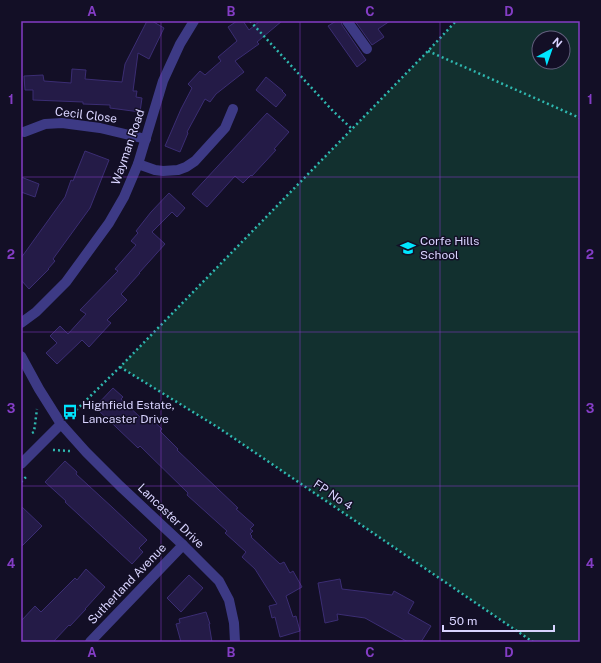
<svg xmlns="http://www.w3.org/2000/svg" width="601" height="663" font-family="'Public Sans',sans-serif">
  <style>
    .green { fill: #12302f; fill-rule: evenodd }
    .building { fill: #241b47; stroke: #3b2d73 }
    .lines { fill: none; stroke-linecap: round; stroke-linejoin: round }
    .path { stroke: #2fb8b0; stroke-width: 2.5; stroke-dasharray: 2 3; stroke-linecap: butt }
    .minor { stroke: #3d3a85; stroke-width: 10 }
    .grid { fill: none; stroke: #843dc5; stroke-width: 1; stroke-opacity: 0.55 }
    .labels { text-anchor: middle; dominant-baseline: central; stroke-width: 3; stroke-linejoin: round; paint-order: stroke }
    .street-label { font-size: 12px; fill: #d9d4ff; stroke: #130f26 }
    .poi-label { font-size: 12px; fill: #d9d4ff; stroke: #130f26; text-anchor: start }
    .neatline { fill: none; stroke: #843dc5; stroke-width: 1.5 }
    .grid-label { font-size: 13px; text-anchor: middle; font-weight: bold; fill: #843dc5 }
  </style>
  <rect width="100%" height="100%" fill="#130f26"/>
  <path class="green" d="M456,21H580V642H533L219,428L120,367L428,51ZM539,38H563V62H539Z"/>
  <g class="building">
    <polygon points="147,21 152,21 164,28 149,59 138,53 133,91 137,91 136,97 142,98 140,112 110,108 110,105 83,104 83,102 33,100 33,90 25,90 24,76 43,75 44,81 71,83 72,69 86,70 85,79 122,82 125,64"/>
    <polygon points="237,21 243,21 249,30 260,21 282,21 257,42 259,44 235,61 244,72 216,94 210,102 205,99 187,132 188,133 180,152 165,146 181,109 192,88 188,84 200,71 205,75 221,61 218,57 237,41 228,27"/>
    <polygon points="336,21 341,21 342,25 366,60 357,67 328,26"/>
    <polygon points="355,21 390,21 378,29 384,37 372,45"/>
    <polygon points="266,77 283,91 282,91 286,95 276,107 256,90"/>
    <polygon points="267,113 289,132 274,149 276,150 252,176 251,175 243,183 235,176 207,207 192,194"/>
    <polygon points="85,151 109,160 90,208 53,259 55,261 48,269 49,269 29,289 21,280 21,258 65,197 71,180 73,181"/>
    <polygon points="21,177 39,184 35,197 21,192"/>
    <polygon points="169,193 185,208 177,217 172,212 152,232 165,244 139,273 140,273 121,294 127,300 107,320 111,323 89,347 82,340 57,364 46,353 57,343 50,336 60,326 68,334 86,314 80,310 118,271 115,269 136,245 131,241 138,233 136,231 151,212"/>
    <polygon points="113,388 123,397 121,399 143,420 147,415 162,429 160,431 178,449 177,450 238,508 236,509 254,525 250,529 253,531 250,534 252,536 251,537 280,564 284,562 290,573 293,571 302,587 286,596 293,617 296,616 300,631 280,637 275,617 272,618 269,606 277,604 255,569 242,557 246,552 225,533 227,531 187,495 188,493 140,446 138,448 95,407"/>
    <polygon points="65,461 77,472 76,474 113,508 147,540 139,548 143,552 132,564 65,502 66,501 45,482"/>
    <polygon points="21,506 42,526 21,547"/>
    <polygon points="86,569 105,587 85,609 86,609 70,626 69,625 53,642 21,642 21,621 35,606 41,612 75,578 77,580"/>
    <polygon points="189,575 203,588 181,612 167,598"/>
    <polygon points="340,579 342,589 392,595 394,591 414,602 408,613 431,626 421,642 408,642 365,618 337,614 338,620 325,623 318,583"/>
    <polygon points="206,612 210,624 209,624 212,642 181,642 176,624 180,623 179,619"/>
  </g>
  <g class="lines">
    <g class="path">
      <polyline points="250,21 332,110 352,129"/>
      <polyline points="428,51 580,118"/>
      <polyline points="120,367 219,428 533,642"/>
      <polyline points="69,417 120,367 428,51 456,21"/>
      <polyline points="32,433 34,432 37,409"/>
      <polyline points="53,450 70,451"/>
      <polyline points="21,482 28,475"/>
    </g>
    <g class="minor">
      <polyline points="347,21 367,49"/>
      <polyline points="24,132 45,124 62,123 100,128 146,139"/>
      <polyline points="138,164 155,170 163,171 178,170 186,167 195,161 225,128 233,109"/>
      <polyline points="21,323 36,312 66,282 109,223 124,197 138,164 163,81 180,44 194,21"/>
      <polyline points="21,356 39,389 61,424 86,452 120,486 183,545 219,581 229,600 234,623 235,642"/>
      <polyline points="21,464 61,424"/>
      <polyline points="90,642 183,545"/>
    </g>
  </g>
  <path class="grid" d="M161,21V642M300,21V642M440,21V642M21,177H580M21,332H580M21,486H580"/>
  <defs>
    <g id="school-bare" transform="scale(1.2)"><path d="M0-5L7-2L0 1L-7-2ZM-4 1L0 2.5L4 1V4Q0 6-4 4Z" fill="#00e5ff" stroke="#130f26" stroke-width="2.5" paint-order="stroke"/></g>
    <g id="bus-bare" transform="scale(1.2)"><path d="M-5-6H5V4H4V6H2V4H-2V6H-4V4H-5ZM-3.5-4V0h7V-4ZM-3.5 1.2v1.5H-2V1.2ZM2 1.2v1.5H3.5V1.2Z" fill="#00e5ff" stroke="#130f26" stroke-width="2.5" paint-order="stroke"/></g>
  </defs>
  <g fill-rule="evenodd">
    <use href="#school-bare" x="408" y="248"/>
    <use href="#bus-bare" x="70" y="412"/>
  </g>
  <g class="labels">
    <g class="street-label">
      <text transform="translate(86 115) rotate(7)">Cecil Close</text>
      <text transform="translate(128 147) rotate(-71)">Wayman Road</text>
      <text transform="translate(333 495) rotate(34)">FP No 4</text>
      <text transform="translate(171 516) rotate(44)">Lancaster Drive</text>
      <text transform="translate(127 584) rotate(-46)">Sutherland Avenue</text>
    </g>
    <g class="poi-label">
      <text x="420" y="241">Corfe Hills<tspan x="420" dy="14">School</tspan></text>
      <text x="82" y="405">Highfield Estate,<tspan x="82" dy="14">Lancaster Drive</tspan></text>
    </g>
  </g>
  <rect width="601" height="663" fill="none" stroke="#130f26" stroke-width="44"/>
  <g transform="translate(551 50) rotate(40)"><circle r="19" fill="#130f26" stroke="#625e7d"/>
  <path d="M0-3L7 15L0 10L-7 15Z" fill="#00e5ff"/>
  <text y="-6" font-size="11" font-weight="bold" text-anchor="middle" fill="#d9d4ff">N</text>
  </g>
  <path d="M443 625v6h111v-6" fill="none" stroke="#d9d4ff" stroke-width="2"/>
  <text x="449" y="625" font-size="12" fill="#d9d4ff" stroke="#130f26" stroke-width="3" paint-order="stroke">50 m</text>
  <rect x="22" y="22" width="557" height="619" class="neatline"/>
  <g class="grid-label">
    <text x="92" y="16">A</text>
    <text x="231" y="16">B</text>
    <text x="370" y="16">C</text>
    <text x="509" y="16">D</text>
    <text x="11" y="104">1</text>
    <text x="590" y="104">1</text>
    <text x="11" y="259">2</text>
    <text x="590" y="259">2</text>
    <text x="11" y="413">3</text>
    <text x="590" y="413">3</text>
    <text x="11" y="568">4</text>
    <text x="590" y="568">4</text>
    <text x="92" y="657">A</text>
    <text x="231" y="657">B</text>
    <text x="370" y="657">C</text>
    <text x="509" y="657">D</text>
  </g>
</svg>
